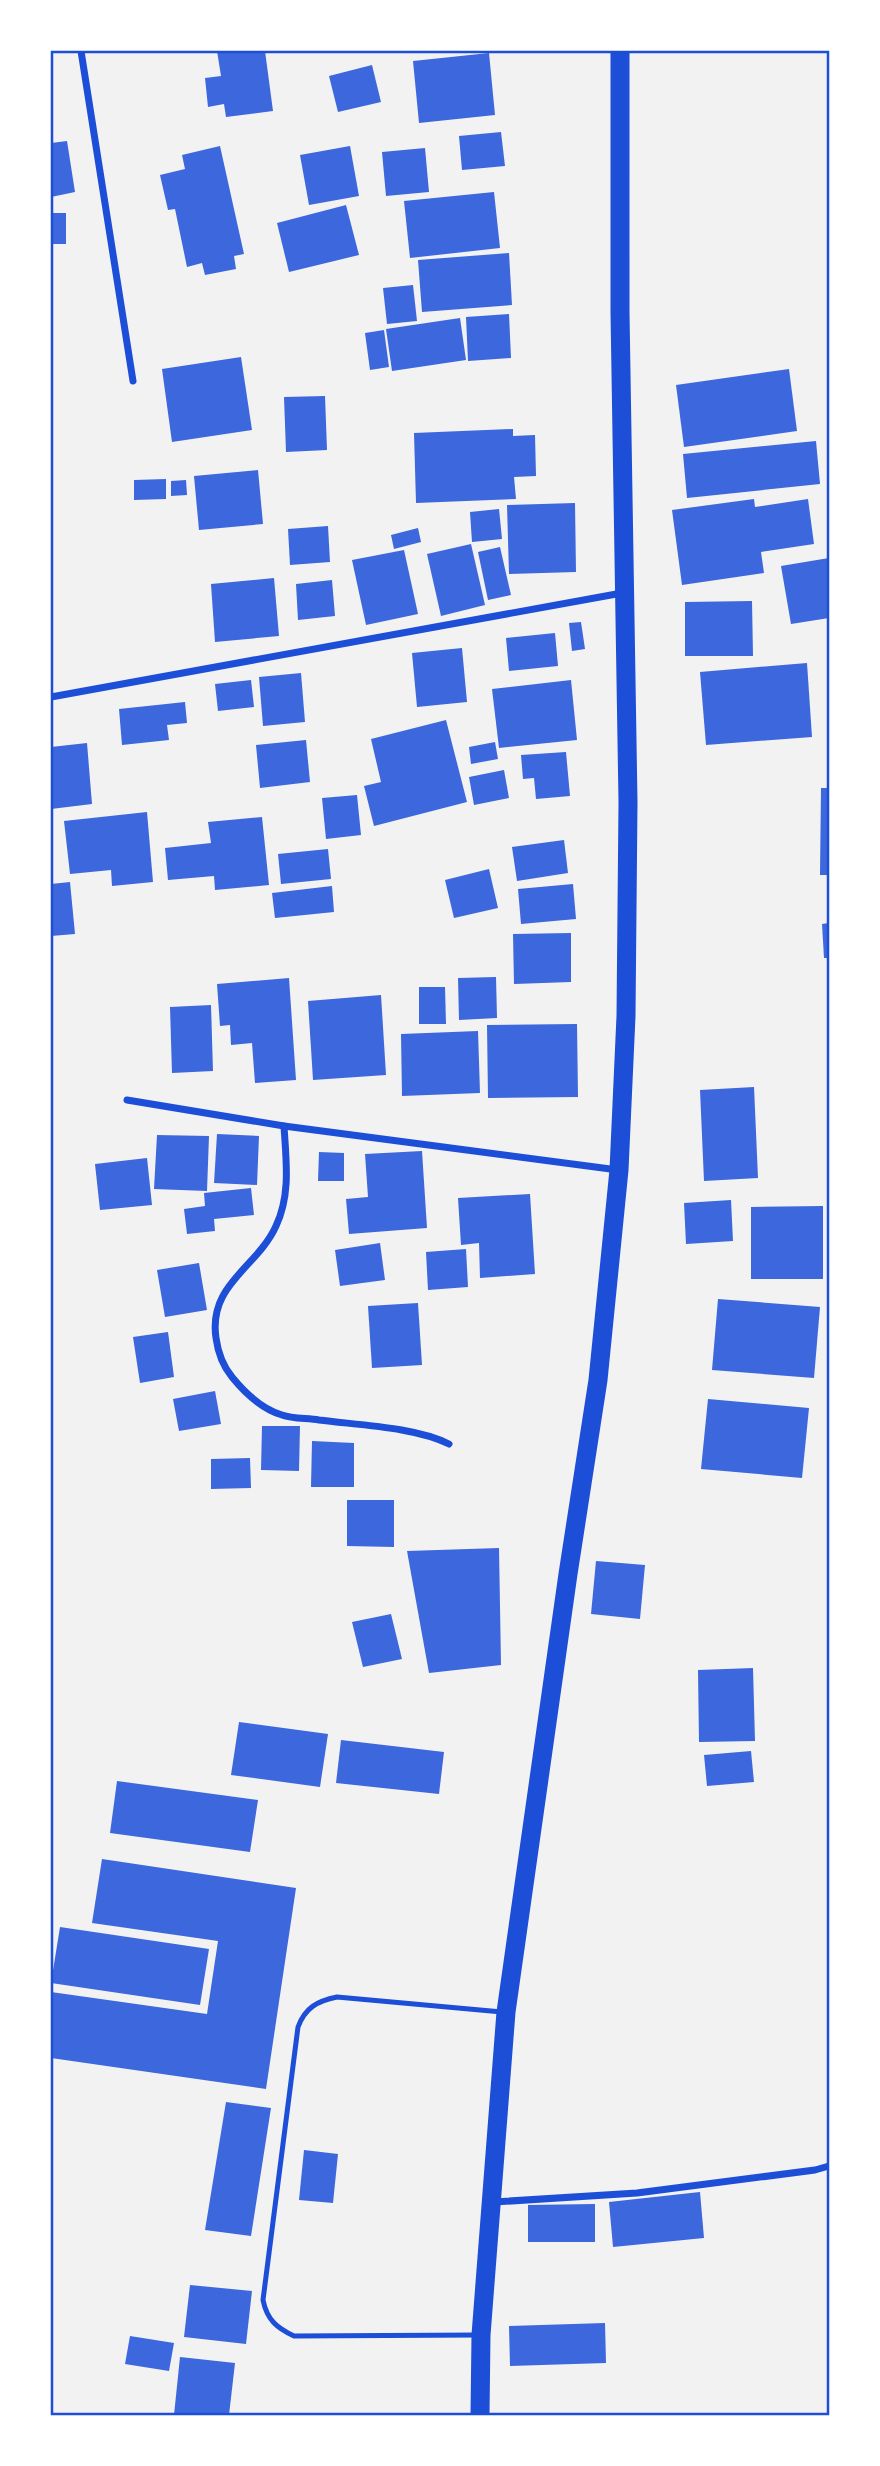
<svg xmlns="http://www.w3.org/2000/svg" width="880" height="2466" font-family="Cabin,sans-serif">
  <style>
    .building { fill: #3d67dc }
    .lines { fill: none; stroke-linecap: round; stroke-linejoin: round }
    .service { stroke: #1d4ed8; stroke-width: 5 }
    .minor { stroke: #1d4ed8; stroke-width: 7 }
    .trunk { stroke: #1d4ed8; stroke-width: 19 }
    .neatline { fill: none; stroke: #1d4ed8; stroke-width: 2.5 }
  </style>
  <rect width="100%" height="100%" fill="#f2f2f2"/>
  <g class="building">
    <polygon points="217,51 265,51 273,111 226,117 224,104 208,107 205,78 221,76"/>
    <polygon points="489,53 495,115 419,123 413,61"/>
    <polygon points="372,65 381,102 338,112 329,76"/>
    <polygon points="501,132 505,166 462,170 459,136"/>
    <polygon points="67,141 75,192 51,197 51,143"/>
    <polygon points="220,146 244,254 234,256 236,269 205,275 202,263 187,267 175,209 168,210 160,175 185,169 182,155"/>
    <polygon points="350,146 359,196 309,205 300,155"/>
    <polygon points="425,148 429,192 386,196 382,152"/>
    <polygon points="494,192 500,248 410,258 404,201"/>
    <polygon points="346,205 359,255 289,272 277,223"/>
    <rect x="51" y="213" width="15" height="31"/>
    <polygon points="509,253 512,305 422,312 418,260"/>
    <polygon points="413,285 417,321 387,324 383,288"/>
    <polygon points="509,314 511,358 468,361 466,317"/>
    <polygon points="460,318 466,360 392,371 386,329"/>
    <polygon points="384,330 389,367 370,370 365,333"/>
    <polygon points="241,357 252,430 172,442 162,369"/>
    <polygon points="789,369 797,431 684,447 676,385"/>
    <polygon points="325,396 327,450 286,452 284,397"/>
    <polygon points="513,429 513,436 535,435 536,476 514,477 516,499 416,503 414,433"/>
    <polygon points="816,441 820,484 687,498 683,454"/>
    <polygon points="258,470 263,524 199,530 194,476"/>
    <polygon points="166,479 166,499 134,500 134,480"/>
    <polygon points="186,480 187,495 171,496 171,481"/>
    <polygon points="754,499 755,507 808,499 814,544 761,552 764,573 682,585 672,510"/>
    <polygon points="575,503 576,572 509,574 507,505"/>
    <polygon points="499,509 502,539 472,542 470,512"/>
    <polygon points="328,526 330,562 290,565 288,529"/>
    <polygon points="418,528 421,542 394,549 391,535"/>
    <polygon points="471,544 485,605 441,616 427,554"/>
    <polygon points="500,547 511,595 488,600 478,552"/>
    <polygon points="404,550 418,614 366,625 352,560"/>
    <polygon points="829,558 829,618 791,624 781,566"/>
    <polygon points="274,578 279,636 215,642 211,584"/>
    <polygon points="332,580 335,616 298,620 296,584"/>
    <polygon points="752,601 753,656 685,656 685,602"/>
    <polygon points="581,622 585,649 572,651 569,623"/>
    <polygon points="555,633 558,666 509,671 506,638"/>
    <polygon points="462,648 467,702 417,707 412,653"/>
    <polygon points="807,663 812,737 706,745 700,672"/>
    <polygon points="301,673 305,722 263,726 259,677"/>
    <polygon points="251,680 254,707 218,711 215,684"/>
    <polygon points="571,680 577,740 499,748 492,689"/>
    <polygon points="185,702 187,723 167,725 169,740 122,745 119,709"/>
    <polygon points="446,720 467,802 374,826 364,786 381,782 371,739"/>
    <polygon points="306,740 310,782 260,788 256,745"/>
    <polygon points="495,742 498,759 471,764 469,747"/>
    <polygon points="87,743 92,804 51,809 51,747"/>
    <polygon points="566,752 570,796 536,799 534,778 523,779 521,755"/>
    <polygon points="504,770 509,798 474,805 469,777"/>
    <polygon points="821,788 829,788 829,875 820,875"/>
    <polygon points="357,795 361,835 326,839 322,798"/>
    <polygon points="147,812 153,882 112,886 111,870 70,874 64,821"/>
    <polygon points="262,817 269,885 215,890 214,876 168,880 165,848 211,843 208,822"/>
    <polygon points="564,840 568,873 517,881 512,847"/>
    <polygon points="328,849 331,879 281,884 278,854"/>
    <polygon points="489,869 498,908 454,918 445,880"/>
    <polygon points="70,882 75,934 51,936 51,884"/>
    <polygon points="573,884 576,919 521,924 518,889"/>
    <polygon points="332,886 334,912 275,918 272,893"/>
    <polygon points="829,923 829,958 824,958 822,924"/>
    <polygon points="571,933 571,982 514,984 513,934"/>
    <polygon points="496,977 497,1018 459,1020 458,978"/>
    <polygon points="289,978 296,1080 255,1083 252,1043 231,1045 230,1025 220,1026 217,984"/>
    <polygon points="419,987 445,987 446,1024 419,1024"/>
    <polygon points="381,995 386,1075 313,1080 308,1001"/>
    <polygon points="211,1005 213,1071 172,1073 170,1007"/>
    <polygon points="577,1024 578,1097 488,1098 487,1025"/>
    <polygon points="478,1031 480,1093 402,1096 401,1034"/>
    <polygon points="754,1087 758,1178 704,1181 700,1090"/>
    <polygon points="217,1134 259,1136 257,1185 214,1183"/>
    <polygon points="157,1135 209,1136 207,1191 154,1189"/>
    <polygon points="422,1151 427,1228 349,1234 346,1199 368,1197 365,1154"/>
    <polygon points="319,1152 344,1153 344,1181 318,1181"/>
    <polygon points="147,1158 152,1205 100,1210 95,1164"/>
    <polygon points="251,1188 254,1215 214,1219 215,1231 187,1234 184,1209 205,1206 204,1193"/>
    <polygon points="530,1194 535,1274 480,1278 479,1243 461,1245 458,1198"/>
    <polygon points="731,1200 733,1241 686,1244 684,1203"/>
    <polygon points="823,1206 823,1279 751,1279 751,1207"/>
    <polygon points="380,1243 385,1280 340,1286 335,1250"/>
    <polygon points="466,1249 468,1287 428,1290 426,1252"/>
    <polygon points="199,1263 207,1310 165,1317 157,1270"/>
    <polygon points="718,1299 820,1307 814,1378 712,1370"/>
    <polygon points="418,1303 422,1365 372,1368 368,1306"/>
    <polygon points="168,1332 174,1377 140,1383 133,1337"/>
    <polygon points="215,1391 221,1424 179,1431 173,1399"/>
    <polygon points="708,1399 809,1408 802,1478 701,1469"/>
    <polygon points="262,1426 300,1426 299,1471 261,1470"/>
    <polygon points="312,1441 354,1443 354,1487 311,1487"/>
    <polygon points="250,1458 251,1488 211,1489 211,1459"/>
    <polygon points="347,1500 394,1500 394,1547 347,1546"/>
    <polygon points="499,1548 501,1665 429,1673 407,1551"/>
    <polygon points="596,1561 645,1565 640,1619 591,1614"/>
    <polygon points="391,1614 402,1659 363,1667 352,1622"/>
    <polygon points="753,1668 755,1741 699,1742 698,1670"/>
    <polygon points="239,1722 328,1734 320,1787 231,1775"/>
    <polygon points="341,1740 444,1752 439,1794 336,1783"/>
    <polygon points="751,1751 754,1782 707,1786 704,1755"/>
    <polygon points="117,1781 258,1800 250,1852 110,1833"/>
    <polygon points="102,1859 296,1888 266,2089 51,2058 51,1992 207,2014 218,1941 92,1923"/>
    <polygon points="60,1927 209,1949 200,2005 51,1983"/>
    <polygon points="226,2102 271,2108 251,2236 205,2230"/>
    <polygon points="304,2150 338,2154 333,2203 299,2200"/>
    <polygon points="700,2192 704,2238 613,2247 609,2202"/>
    <polygon points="595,2204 595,2242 528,2242 528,2205"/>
    <polygon points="190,2285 252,2291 246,2344 184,2337"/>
    <polygon points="605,2323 606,2363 510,2366 509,2326"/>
    <polygon points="130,2336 174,2343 169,2371 125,2364"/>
    <polygon points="180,2357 235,2363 229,2415 174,2415"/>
  </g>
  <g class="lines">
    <path class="service" d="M478,2335L294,2336C277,2328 267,2320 263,2300L298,2027C305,2008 317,2001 337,1997L502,2012"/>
    <g class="minor">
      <polyline points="81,51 133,381"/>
      <polyline points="51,697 622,593"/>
      <polyline points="127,1100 284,1126 618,1170"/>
      <path d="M284,1126C286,1160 291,1194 276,1226C257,1268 208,1284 216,1338C218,1353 223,1366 232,1377C245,1393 262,1409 282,1415C293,1419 307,1418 319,1420C357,1425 416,1427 449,1444"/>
      <polyline points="494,2202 637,2193 815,2170 829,2166"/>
    </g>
    <polyline class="trunk" points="480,2415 481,2335 506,2012 568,1574 598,1380 619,1170 626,1016 628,802 620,312 620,51"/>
  </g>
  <rect width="880" height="2466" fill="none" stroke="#ffffff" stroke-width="105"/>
  <rect x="52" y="52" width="776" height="2362" class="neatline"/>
</svg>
